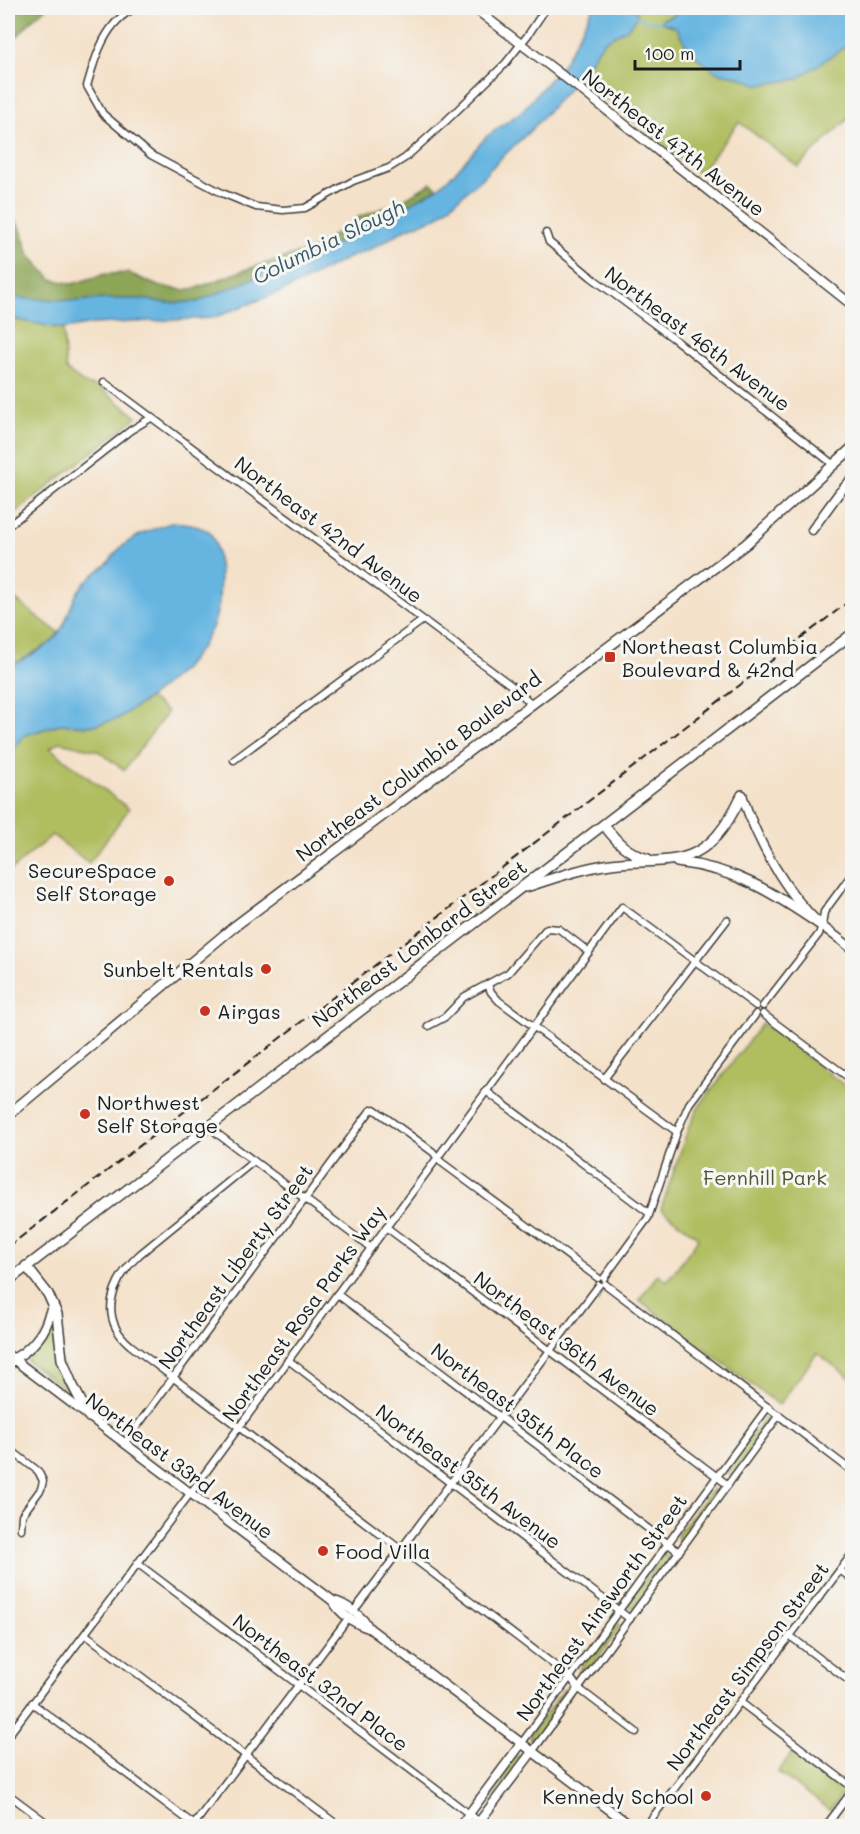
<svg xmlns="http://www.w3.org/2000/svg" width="860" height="1834" font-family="Mali,sans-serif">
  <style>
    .green { fill: #b0be60; stroke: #666d3e; stroke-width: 1.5 }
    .forest { fill: #8ca556; stroke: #546039; stroke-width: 1.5 }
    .water { fill: #66b5e1; stroke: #41687e; stroke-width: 1.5 }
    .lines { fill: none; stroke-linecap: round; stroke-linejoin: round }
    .stream { stroke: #66b5e1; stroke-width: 2 }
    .street-casing { stroke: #3c3a36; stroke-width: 9 }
    .secondary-casing { stroke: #3c3a36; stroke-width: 11 }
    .primary-casing { stroke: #3c3a36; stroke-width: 12 }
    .street { stroke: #fff; stroke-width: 6 }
    .secondary { stroke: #fff; stroke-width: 8 }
    .primary { stroke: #fff; stroke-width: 9 }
    .rail { stroke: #1c1c1c; stroke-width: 2; stroke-dasharray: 9 4.5; stroke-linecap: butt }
    .poi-dot { fill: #c8321e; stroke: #f6f6f2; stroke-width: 2 }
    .labels { text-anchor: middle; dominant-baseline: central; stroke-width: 6; stroke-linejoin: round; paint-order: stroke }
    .street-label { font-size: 20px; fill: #1c1c1c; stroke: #f6f6f2 }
    .poi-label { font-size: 20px; fill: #1c1c1c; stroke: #f6f6f2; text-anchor: start }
    .park-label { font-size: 20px; fill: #505534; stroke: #f6f6f2 }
    .water-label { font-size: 21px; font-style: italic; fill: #3a596b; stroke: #f6f6f2 }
  </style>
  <rect width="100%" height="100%" fill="#f6f6f2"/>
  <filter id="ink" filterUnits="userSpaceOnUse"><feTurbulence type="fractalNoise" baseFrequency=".0167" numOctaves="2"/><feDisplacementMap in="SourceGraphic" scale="12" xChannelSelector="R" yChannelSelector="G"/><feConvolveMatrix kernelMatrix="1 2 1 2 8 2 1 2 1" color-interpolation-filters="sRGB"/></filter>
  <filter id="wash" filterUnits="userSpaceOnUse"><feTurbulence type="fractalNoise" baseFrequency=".008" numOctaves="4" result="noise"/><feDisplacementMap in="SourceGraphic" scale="24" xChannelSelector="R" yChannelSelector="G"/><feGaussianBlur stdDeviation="1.35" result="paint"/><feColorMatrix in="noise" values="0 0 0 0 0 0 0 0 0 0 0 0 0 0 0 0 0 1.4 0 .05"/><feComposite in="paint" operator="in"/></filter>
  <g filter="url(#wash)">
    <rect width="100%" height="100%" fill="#f4e1c9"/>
    <g class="green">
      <polygon points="621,8 852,8 852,115 798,167 739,122 699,174 579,77 614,26"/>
      <polygon points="8,318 63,329 66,370 85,384 99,387 137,417 8,518"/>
      <polygon points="8,594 59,633 50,643 8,668"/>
      <polygon points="149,698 168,712 124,770 98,751 60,742 50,748 129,809 89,863 52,835 8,873 8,770 14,750 23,736 60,724 90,726 117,719"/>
      <polygon points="762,1023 852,1091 852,1379 817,1353 779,1405 639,1300 658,1274 667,1281 699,1238 661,1209 688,1129 698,1108"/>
      <polygon points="53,1316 58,1355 71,1391 70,1392 27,1361 27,1357 48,1330"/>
      <polygon points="765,1418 769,1419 770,1423 733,1474 728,1474 727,1469"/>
      <polygon points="712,1489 717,1490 718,1495 684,1540 678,1540 677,1535"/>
      <polygon points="663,1555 668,1556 670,1560 635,1607 631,1608 628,1603"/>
      <polygon points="616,1622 620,1624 619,1629 586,1674 581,1674 579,1671 580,1668"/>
      <polygon points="564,1689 568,1690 570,1694 536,1740 531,1740 530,1735"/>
      <polygon points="792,1752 844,1791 830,1810 778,1772"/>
      <polygon points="518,1755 522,1759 482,1811 480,1811 478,1806 515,1756"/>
    </g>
    <g class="forest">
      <polygon points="8,8 47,8 36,16 8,46"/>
      <polygon points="431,183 438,188 399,210 360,227 347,239 197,302 168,303 141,299 107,299 76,301 18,298 9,292 8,288 8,209 21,229 29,255 52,279 72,284 105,274 129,273 158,286 183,290 197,288 244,270 313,249 359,217 399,202"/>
    </g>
    <g class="water">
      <polygon points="593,8 636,8 637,17 627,29 604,41 579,77 531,130 499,160 481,179 437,217 406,229 373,248 348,258 290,288 213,318 93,324 63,329 8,318 8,288 9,292 18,298 76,301 107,299 141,299 168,303 197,302 347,239 360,227 399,210 438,188 458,169 486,137 523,110 563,64"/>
      <polygon points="686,8 852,8 852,42 797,79 759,85 737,76 718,73 702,62 688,49 676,27 661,22 662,19 672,16"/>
      <path d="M174,522L191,524L209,531L215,542L220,570L219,603L214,624L202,646L184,669L149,698L117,719L90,726L60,724L23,736L14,750L8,770V668C20,660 40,652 51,642C67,628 68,607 79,590C87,577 99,572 109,562C112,559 114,554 117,551C133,535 153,529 174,522Z"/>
    </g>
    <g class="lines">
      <g class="stream">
        <polyline points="8,10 15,8"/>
        <polyline points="635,16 648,21 661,22"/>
      </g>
    </g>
  </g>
  <g filter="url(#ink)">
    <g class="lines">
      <g class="street-casing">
        <g id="street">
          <path d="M136,8C106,20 95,57 87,86L103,114L151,155L222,193L256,207L283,210L305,208L353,181L389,168L405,158L446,121L505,64L528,35L546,8"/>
          <polyline points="546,233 549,242 591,277 673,338 834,465"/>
          <polyline points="104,382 512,686 532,704"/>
          <polyline points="8,526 131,430 151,418"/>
          <polyline points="234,760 423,620"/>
          <polyline points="488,985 491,992 499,1001 677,1132"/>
          <polyline points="763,1006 819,934 822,926 824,912 852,874"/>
          <polyline points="763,1014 852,1080"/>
          <polyline points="428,1026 445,1017 464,997 508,973 547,928 559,929 589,952"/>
          <polyline points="604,1079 727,920"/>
          <polyline points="486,1091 649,1213"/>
          <polyline points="209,1126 219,1135 371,1248"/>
          <path d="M254,1161L140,1254C112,1280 97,1317 130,1345L396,1546"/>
          <polyline points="386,1227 728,1485"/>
          <polyline points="604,1278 648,1218 677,1132 689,1104 756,1014"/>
          <polyline points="605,1284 852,1471"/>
          <polyline points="337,1294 679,1552"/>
          <polyline points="288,1360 630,1619"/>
          <polyline points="124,1444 370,1111 374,1109 433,1152 441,1162 598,1278"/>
          <polyline points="8,1448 38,1471 43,1481 41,1489 22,1515 21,1529"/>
          <polyline points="404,1545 599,1285"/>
          <polyline points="405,1552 570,1677 578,1688 636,1732"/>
          <polyline points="137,1563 485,1826"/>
          <polyline points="840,1570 852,1579"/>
          <polyline points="353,1612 397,1554"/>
          <polyline points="85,1634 339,1826"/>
          <polyline points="790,1636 852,1683"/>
          <polyline points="740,1702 852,1787"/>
          <polyline points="32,1703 196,1826"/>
          <polyline points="8,1736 195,1487 622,907 756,1006"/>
          <polyline points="521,1744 768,1407"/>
          <polyline points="532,1752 779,1415"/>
          <polyline points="8,1794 51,1826"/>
          <polyline points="193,1826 349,1617"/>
          <polyline points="646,1826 852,1554"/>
          <polyline points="826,1826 852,1791"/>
        </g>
      </g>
      <g class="secondary-casing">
        <g id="secondary">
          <polyline points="474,8 580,89 852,305"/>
          <polyline points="812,530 839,493 852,479"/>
          <path d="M742,795C757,841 785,893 822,926C832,934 843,941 852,949"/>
          <path d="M8,1355L333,1601C339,1613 356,1625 369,1628L631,1826"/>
          <polyline points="8,1367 13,1359"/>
          <path d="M333,1601C345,1603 363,1617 369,1628"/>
          <polyline points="460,1826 521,1744"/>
          <polyline points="476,1826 532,1752"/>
        </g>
      </g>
      <g class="primary-casing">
        <g id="primary">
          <path d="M604,825C616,841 627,853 648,859"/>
          <path d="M677,862C737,869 774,893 822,926"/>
          <path d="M526,887C554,878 582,868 611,864C632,861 654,863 676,859C711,853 728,824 742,795"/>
          <polyline points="8,1115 235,926 746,544 852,448"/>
          <polyline points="26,1266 48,1294 57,1314 62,1359 71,1382 89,1417"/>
          <polyline points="8,1281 852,634"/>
          <path d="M13,1359C27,1352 42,1337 47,1322C49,1317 49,1313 53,1308"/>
        </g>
      </g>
      <use href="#street" class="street"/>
      <use href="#secondary" class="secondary"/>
      <use href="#primary" class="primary"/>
      <polyline class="rail" points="8,1247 852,599"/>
    </g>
  </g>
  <g class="poi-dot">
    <rect x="604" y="651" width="12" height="12" rx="3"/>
    <circle cx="169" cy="881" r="6"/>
    <circle cx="266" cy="969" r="6"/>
    <circle cx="205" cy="1011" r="6"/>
    <circle cx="85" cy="1114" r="6"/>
    <circle cx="323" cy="1551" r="6"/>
    <circle cx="706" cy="1796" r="6"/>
  </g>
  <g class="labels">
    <g class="street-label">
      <text transform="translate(674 142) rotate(38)">Northeast 47th Avenue</text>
      <text transform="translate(698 338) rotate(37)">Northeast 46th Avenue</text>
      <text transform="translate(329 529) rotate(37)">Northeast 42nd Avenue</text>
      <text transform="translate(418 766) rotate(-37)">Northeast Columbia Boulevard</text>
      <text transform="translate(419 943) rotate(-37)">Northeast Lombard Street</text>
      <text transform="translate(235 1266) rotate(-54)">Northeast Liberty Street</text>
      <text transform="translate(303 1313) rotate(-54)">Northeast Rosa Parks Way</text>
      <text transform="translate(567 1343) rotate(37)">Northeast 36th Avenue</text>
      <text transform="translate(518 1410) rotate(37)">Northeast 35th Place</text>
      <text transform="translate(180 1465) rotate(37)">Northeast 33rd Avenue</text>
      <text transform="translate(469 1476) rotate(37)">Northeast 35th Avenue</text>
      <text transform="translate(601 1607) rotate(-54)">Northeast Ainsworth Street</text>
      <text transform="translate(747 1666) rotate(-53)">Northeast Simpson Street</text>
      <text transform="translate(321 1682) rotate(37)">Northeast 32nd Place</text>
    </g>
    <g class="poi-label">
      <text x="622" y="646">Northeast Columbia<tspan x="622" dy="23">Boulevard &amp; 42nd</tspan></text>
      <text x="157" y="870" text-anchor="end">SecureSpace<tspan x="157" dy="23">Self Storage</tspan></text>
      <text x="254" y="969" text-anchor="end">Sunbelt Rentals</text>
      <text x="217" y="1011">Airgas</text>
      <text x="97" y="1102">Northwest<tspan x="97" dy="23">Self Storage</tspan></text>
      <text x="335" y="1551">Food Villa</text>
      <text x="694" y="1796" text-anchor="end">Kennedy School</text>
    </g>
    <g class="park-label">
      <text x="765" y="1177">Fernhill Park</text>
    </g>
    <g class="water-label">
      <text transform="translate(328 241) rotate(-26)">Columbia Slough</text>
    </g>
  </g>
  <rect width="860" height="1834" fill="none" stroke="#f6f6f2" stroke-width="30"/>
  <path d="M635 60v9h105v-9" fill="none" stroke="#1c1c1c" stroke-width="3"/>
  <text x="644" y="60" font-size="18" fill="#1c1c1c" stroke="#f6f6f2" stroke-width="4.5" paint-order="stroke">100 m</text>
</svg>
